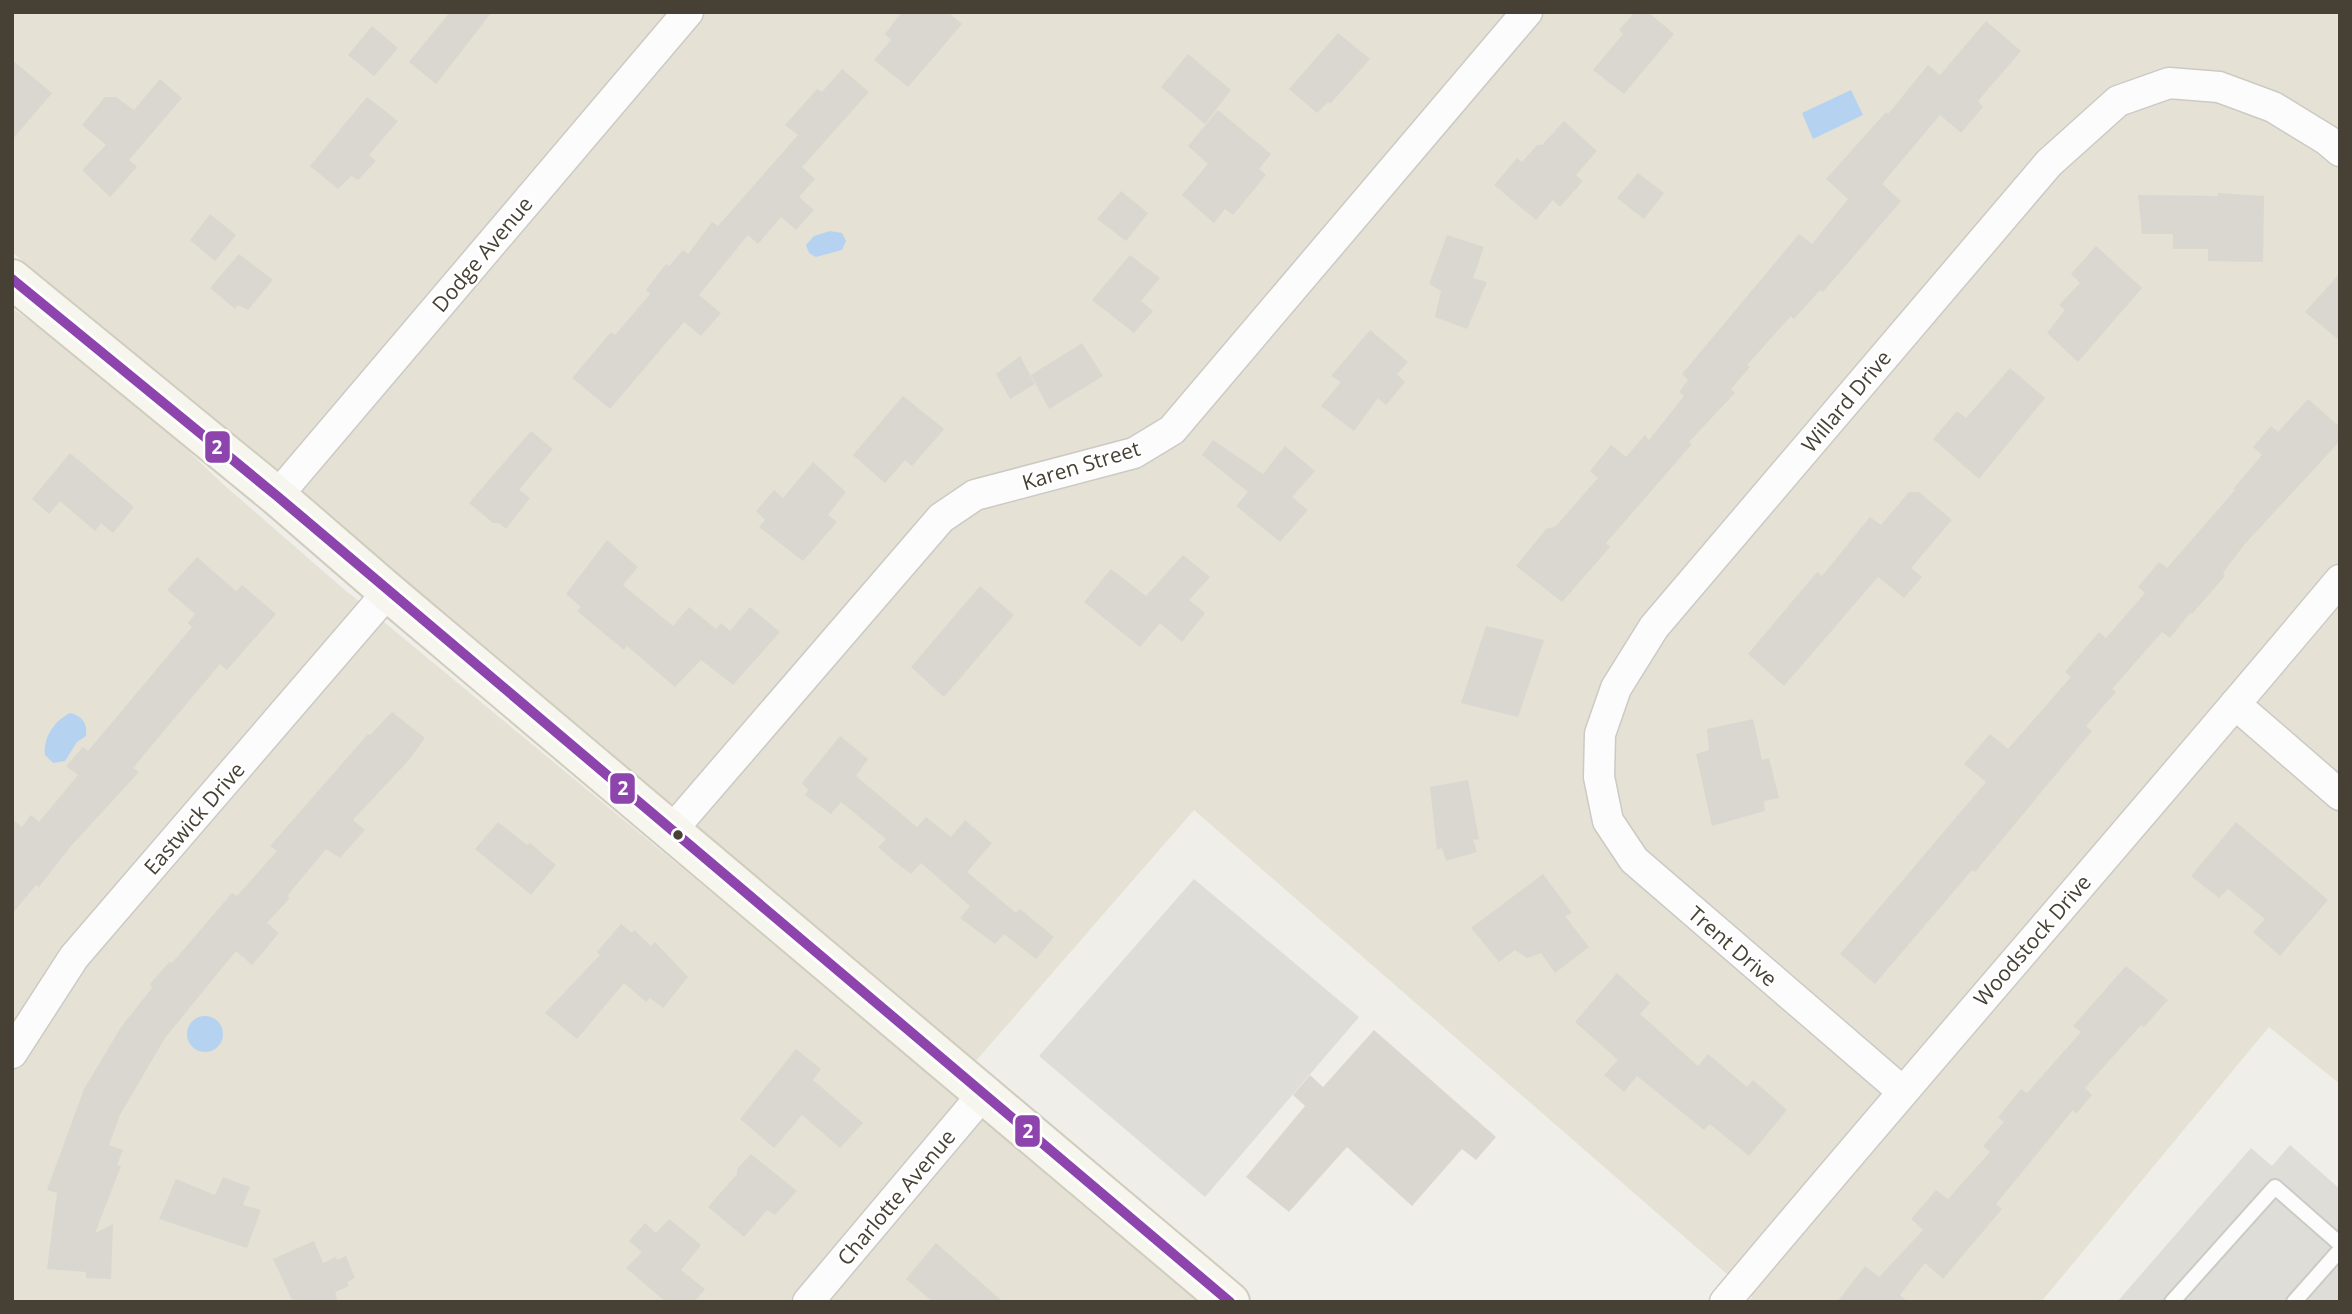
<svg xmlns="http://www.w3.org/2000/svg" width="2352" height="1314" font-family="'Open Sans',sans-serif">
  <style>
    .residential { fill: #e5e1d5 }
    .parking { fill: #dfddd8 }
    .water { fill: #b5d3f0 }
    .building { fill: #dad7d0 }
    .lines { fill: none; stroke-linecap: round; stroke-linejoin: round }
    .lane-casing { stroke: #cccac4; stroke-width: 18 }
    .street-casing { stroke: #cccac4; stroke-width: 33 }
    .secondary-casing { stroke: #d0ccbe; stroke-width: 42 }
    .lane { stroke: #fdfcfc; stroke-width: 14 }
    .street { stroke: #fdfcfc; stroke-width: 30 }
    .secondary { stroke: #f6f5ee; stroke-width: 38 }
    .bus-1-casing { stroke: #fff; stroke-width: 16 }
    .bus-1 { stroke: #8e44ad; stroke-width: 10 }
    .bus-dot { fill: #464134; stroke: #fff; stroke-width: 2.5 }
    .labels { text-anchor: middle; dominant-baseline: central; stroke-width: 5; stroke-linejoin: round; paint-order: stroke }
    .street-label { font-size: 21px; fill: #464134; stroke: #fff }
    .line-badge { stroke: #fff; stroke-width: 2.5 }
    .badge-label { font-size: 19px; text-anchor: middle; font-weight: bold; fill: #fff }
  </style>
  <rect width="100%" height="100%" fill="#f0eee8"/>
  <g class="residential">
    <polygon points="12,12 115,12 117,14 119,12 2340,12 2340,1084 2269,1027 2041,1302 1748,1302 1752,1297 1727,1274 1194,810 975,1062 246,451 12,252"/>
    <polygon points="12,308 122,388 223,484 339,585 1105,1217 1201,1302 12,1302"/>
  </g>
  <g class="parking">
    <polygon points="1194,879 1359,1017 1205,1197 1039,1056"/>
    <polygon points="2290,1145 2340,1189 2340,1302 2117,1302 2251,1148 2272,1166"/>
  </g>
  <g class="water">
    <polygon points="1851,90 1863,115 1813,139 1802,113"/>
    <polygon points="830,231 842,233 846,241 842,250 816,257 809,253 806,245 814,236"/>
    <path d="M70,713C82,716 88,723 86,736L77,742L65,761L53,763L45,755C43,738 54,721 70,713Z"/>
    <circle cx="205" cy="1034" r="18"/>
  </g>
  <g class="building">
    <polygon points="450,12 492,12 436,84 409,62"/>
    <polygon points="902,12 948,12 962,24 908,87 874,60 891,40 885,34"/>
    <polygon points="1635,12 1648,12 1674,34 1624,94 1593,70 1623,34 1619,30"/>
    <polygon points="1986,21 2021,51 1978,101 1983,107 1961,133 1940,115 1882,184 1901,201 1823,292 1820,290 1794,319 1791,316 1747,365 1750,367 1731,389 1735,393 1689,442 1692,444 1606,543 1610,547 1562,602 1516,566 1546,529 1556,526 1598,478 1590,471 1611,445 1626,457 1645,435 1649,440 1684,396 1679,392 1688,380 1682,374 1799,234 1812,244 1848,199 1826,179 1886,112 1888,114 1928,65 1940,75"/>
    <polygon points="372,26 398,48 374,76 348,55"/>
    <polygon points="1338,33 1370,59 1330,104 1328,102 1317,113 1289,89"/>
    <polygon points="1188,54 1231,90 1205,124 1161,87"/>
    <polygon points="12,60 52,93 12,140"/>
    <polygon points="842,69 869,92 802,167 815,179 799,197 814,210 796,230 781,217 758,244 748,235 699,295 721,313 701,336 684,322 610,409 572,378 611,332 615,335 650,294 646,290 666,264 669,266 683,250 688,254 712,222 718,226 798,135 785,125 817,89 822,92"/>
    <polygon points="160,79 182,98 129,160 137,167 110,197 82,170 106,145 82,125 105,97 116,97 134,110"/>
    <polygon points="367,97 398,121 369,155 376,161 358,180 351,176 338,189 310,166"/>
    <polygon points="1218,110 1271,154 1259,169 1266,175 1233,215 1225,209 1214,223 1182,195 1208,164 1188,146"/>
    <polygon points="1564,121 1597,151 1576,175 1583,181 1560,207 1553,200 1536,220 1494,185 1517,158 1522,162 1537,145 1542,145"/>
    <polygon points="1638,173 1664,193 1644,219 1617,198"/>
    <polygon points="1121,191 1148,213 1126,241 1097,219"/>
    <polygon points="2218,193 2264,196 2263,262 2208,261 2208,249 2173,249 2173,234 2142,234 2138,195 2218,196"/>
    <polygon points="210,214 236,235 215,261 190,240"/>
    <polygon points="1447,235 1484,247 1473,278 1487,282 1467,329 1435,317 1441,291 1429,284"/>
    <polygon points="2096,246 2142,288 2078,362 2047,333 2065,310 2059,305 2080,283 2071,274"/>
    <polygon points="239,254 273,280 248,310 238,305 235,309 210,288"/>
    <polygon points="1130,255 1160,278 1141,301 1153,311 1134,333 1092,300"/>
    <polygon points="2340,273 2340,341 2305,312"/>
    <polygon points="1370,330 1408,362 1397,374 1405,382 1386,405 1378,398 1354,431 1321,406 1341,382 1331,376"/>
    <polygon points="1082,343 1103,376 1049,409 1031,375"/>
    <polygon points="1020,356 1035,384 1010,399 996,374"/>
    <polygon points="2010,368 2045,398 1979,479 1933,439 1957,411 1966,418"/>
    <polygon points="903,396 944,429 912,466 905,460 885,483 853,455"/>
    <polygon points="2308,399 2340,427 2340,441 2244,545 2223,573 2225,576 2192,614 2190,613 2170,638 2162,632 2112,689 2116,692 2086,726 2092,731 1975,872 1972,870 1875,984 1840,954 1986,782 1964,764 1990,734 2008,749 2071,677 2065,672 2099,632 2106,638 2145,593 2138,587 2159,562 2167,568 2235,490 2233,489 2262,455 2253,447 2271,426 2278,432"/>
    <polygon points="531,431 553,449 519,490 530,498 506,529 499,523 493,523 469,503"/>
    <polygon points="1213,440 1263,474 1285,446 1315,471 1292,497 1308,510 1280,542 1236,506 1248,492 1202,455"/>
    <polygon points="70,453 134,507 113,533 101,523 95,531 60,501 49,514 32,499"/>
    <polygon points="813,462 846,492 828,515 837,522 803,561 759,527 765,520 756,511 774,490 783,498"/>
    <polygon points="1909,492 1919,492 1952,520 1911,568 1922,577 1904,598 1878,577 1784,686 1748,654 1817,572 1822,576 1870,517 1881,525"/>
    <polygon points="607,540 638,567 623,585 673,626 689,607 716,629 721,623 730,631 750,607 780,632 733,685 701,660 675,687 627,646 624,650 577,611 581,607 566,594"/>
    <polygon points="1183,555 1210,577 1189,600 1205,613 1182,642 1160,623 1140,647 1084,602 1111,569 1146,596"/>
    <polygon points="197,557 236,591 242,585 276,614 227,670 220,664 133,768 139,772 71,846 39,887 36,885 12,914 12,819 22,827 31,815 39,822 78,775 66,766 83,747 88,751 192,627 188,623 195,614 167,590"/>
    <polygon points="980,586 1014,615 944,697 911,667"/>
    <polygon points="1486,626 1544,640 1518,717 1461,703"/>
    <polygon points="392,712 425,738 408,761 353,820 365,830 340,858 326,849 287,896 290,898 267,923 279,933 252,965 236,951 165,1038 120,1115 109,1145 123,1150 117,1165 121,1166 95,1233 113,1224 111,1279 86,1278 86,1272 47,1269 57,1193 47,1190 84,1089 121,1027 152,988 150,984 170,961 172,963 232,893 237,896 277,851 270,846 368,734 370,735"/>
    <polygon points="1753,719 1762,760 1769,758 1779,798 1764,801 1765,811 1712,826 1696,754 1709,750 1707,729"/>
    <polygon points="840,736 868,759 856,776 917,827 926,817 951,837 965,820 992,843 967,872 1016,913 1020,909 1054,937 1036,959 1004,934 995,944 960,918 970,906 921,863 911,874 894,861 878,847 886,839 841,802 831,814 805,795 808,790 802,783"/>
    <polygon points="1468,780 1479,839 1473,840 1477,852 1446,861 1442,848 1437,850 1430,787"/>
    <polygon points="498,822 527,845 530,843 556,865 531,895 475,849"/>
    <polygon points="2236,822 2328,900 2280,956 2253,932 2265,919 2228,889 2219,898 2191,876"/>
    <polygon points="1543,874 1572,913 1565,916 1589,947 1555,973 1541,953 1527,958 1515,950 1499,962 1471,928"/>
    <polygon points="621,924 632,933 634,930 651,946 655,942 688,977 663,1008 650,998 646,1002 624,983 577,1039 545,1013 600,955 597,952"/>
    <polygon points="2126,966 2168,1000 2144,1027 2141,1025 2085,1088 2092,1095 2076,1114 2073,1110 1996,1204 2002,1209 1943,1279 1925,1263 1900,1295 1908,1302 1837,1302 1865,1266 1879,1277 1923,1230 1911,1219 1936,1190 1948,1199 1990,1152 1983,1146 2004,1122 1998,1117 2021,1089 2027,1093 2081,1032 2073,1026"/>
    <polygon points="1617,973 1650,1003 1640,1014 1698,1066 1708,1054 1747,1087 1753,1080 1787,1110 1749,1156 1710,1124 1704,1130 1637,1076 1624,1092 1604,1075 1618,1060 1575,1022"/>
    <polygon points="1374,1030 1496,1137 1476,1160 1462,1149 1412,1206 1347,1147 1289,1212 1246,1177 1305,1106 1293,1095 1310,1075 1323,1087"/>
    <polygon points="796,1049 821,1069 813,1080 863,1123 840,1148 802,1115 774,1148 740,1119"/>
    <polygon points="751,1154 797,1191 775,1215 767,1210 744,1237 708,1207 737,1174 737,1169"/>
    <polygon points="223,1177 250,1187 243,1205 261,1210 247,1248 159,1219 176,1179 215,1195"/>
    <polygon points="669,1219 701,1245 681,1270 705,1289 694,1302 666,1302 626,1268 642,1252 629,1241 645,1223 656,1233"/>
    <polygon points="314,1241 323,1263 336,1257 337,1260 346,1256 355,1278 347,1282 349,1286 335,1292 338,1302 293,1302 273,1259"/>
    <polygon points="936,1243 1003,1302 933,1302 906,1279"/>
  </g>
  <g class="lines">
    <g class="lane-casing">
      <g id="lane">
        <polyline points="2172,1302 2275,1187 2340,1244"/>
        <polyline points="2294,1302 2340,1250"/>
      </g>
    </g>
    <g class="street-casing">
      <g id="street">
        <polyline points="277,496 688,12"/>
        <polyline points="2235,704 2340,795"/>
        <polyline points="672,830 941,518 975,495 1134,453 1172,430 1527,12"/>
        <polyline points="12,1053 74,957 388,592"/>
        <polyline points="1902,1091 1634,860 1608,821 1599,777 1600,734 1616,688 1654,627 2049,163 2118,101 2169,83 2219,87 2273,107 2327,140 2340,151"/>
        <polyline points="808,1302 984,1093"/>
        <path d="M1725,1302C1928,1060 2137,822 2340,580"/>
      </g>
    </g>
    <g class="secondary-casing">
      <polyline id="secondary" points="12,279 277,496 388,592 1230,1302"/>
    </g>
    <use href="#lane" class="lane"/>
    <use href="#street" class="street"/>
    <use href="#secondary" class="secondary"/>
    <g class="bus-1-casing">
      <polyline id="bus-1" points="12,279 277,496 1230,1302"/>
    </g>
    <use href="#bus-1" class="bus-1"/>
  </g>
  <circle class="bus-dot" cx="678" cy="835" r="6"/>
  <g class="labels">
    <g class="street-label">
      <text transform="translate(482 254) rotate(-50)">Dodge Avenue</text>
      <text transform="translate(1846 401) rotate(-50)">Willard Drive</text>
      <text transform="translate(1081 465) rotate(-17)">Karen Street</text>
      <text transform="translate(194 818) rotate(-49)">Eastwick Drive</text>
      <text transform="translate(2032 940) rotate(-49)">Woodstock Drive</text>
      <text transform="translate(1733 946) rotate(41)">Trent Drive</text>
      <text transform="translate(896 1197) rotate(-50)">Charlotte Avenue</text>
    </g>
  </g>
  <g class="line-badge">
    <rect x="204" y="430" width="27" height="34" rx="7" fill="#8e44ad"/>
    <rect x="609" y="772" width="27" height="33" rx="7" fill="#8e44ad"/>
    <rect x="1014" y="1114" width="27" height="34" rx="7" fill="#8e44ad"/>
  </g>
  <g class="badge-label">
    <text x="217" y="454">2</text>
    <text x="623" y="795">2</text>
    <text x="1028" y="1138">2</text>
  </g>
  <rect width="2352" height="1314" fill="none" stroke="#464134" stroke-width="28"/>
</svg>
